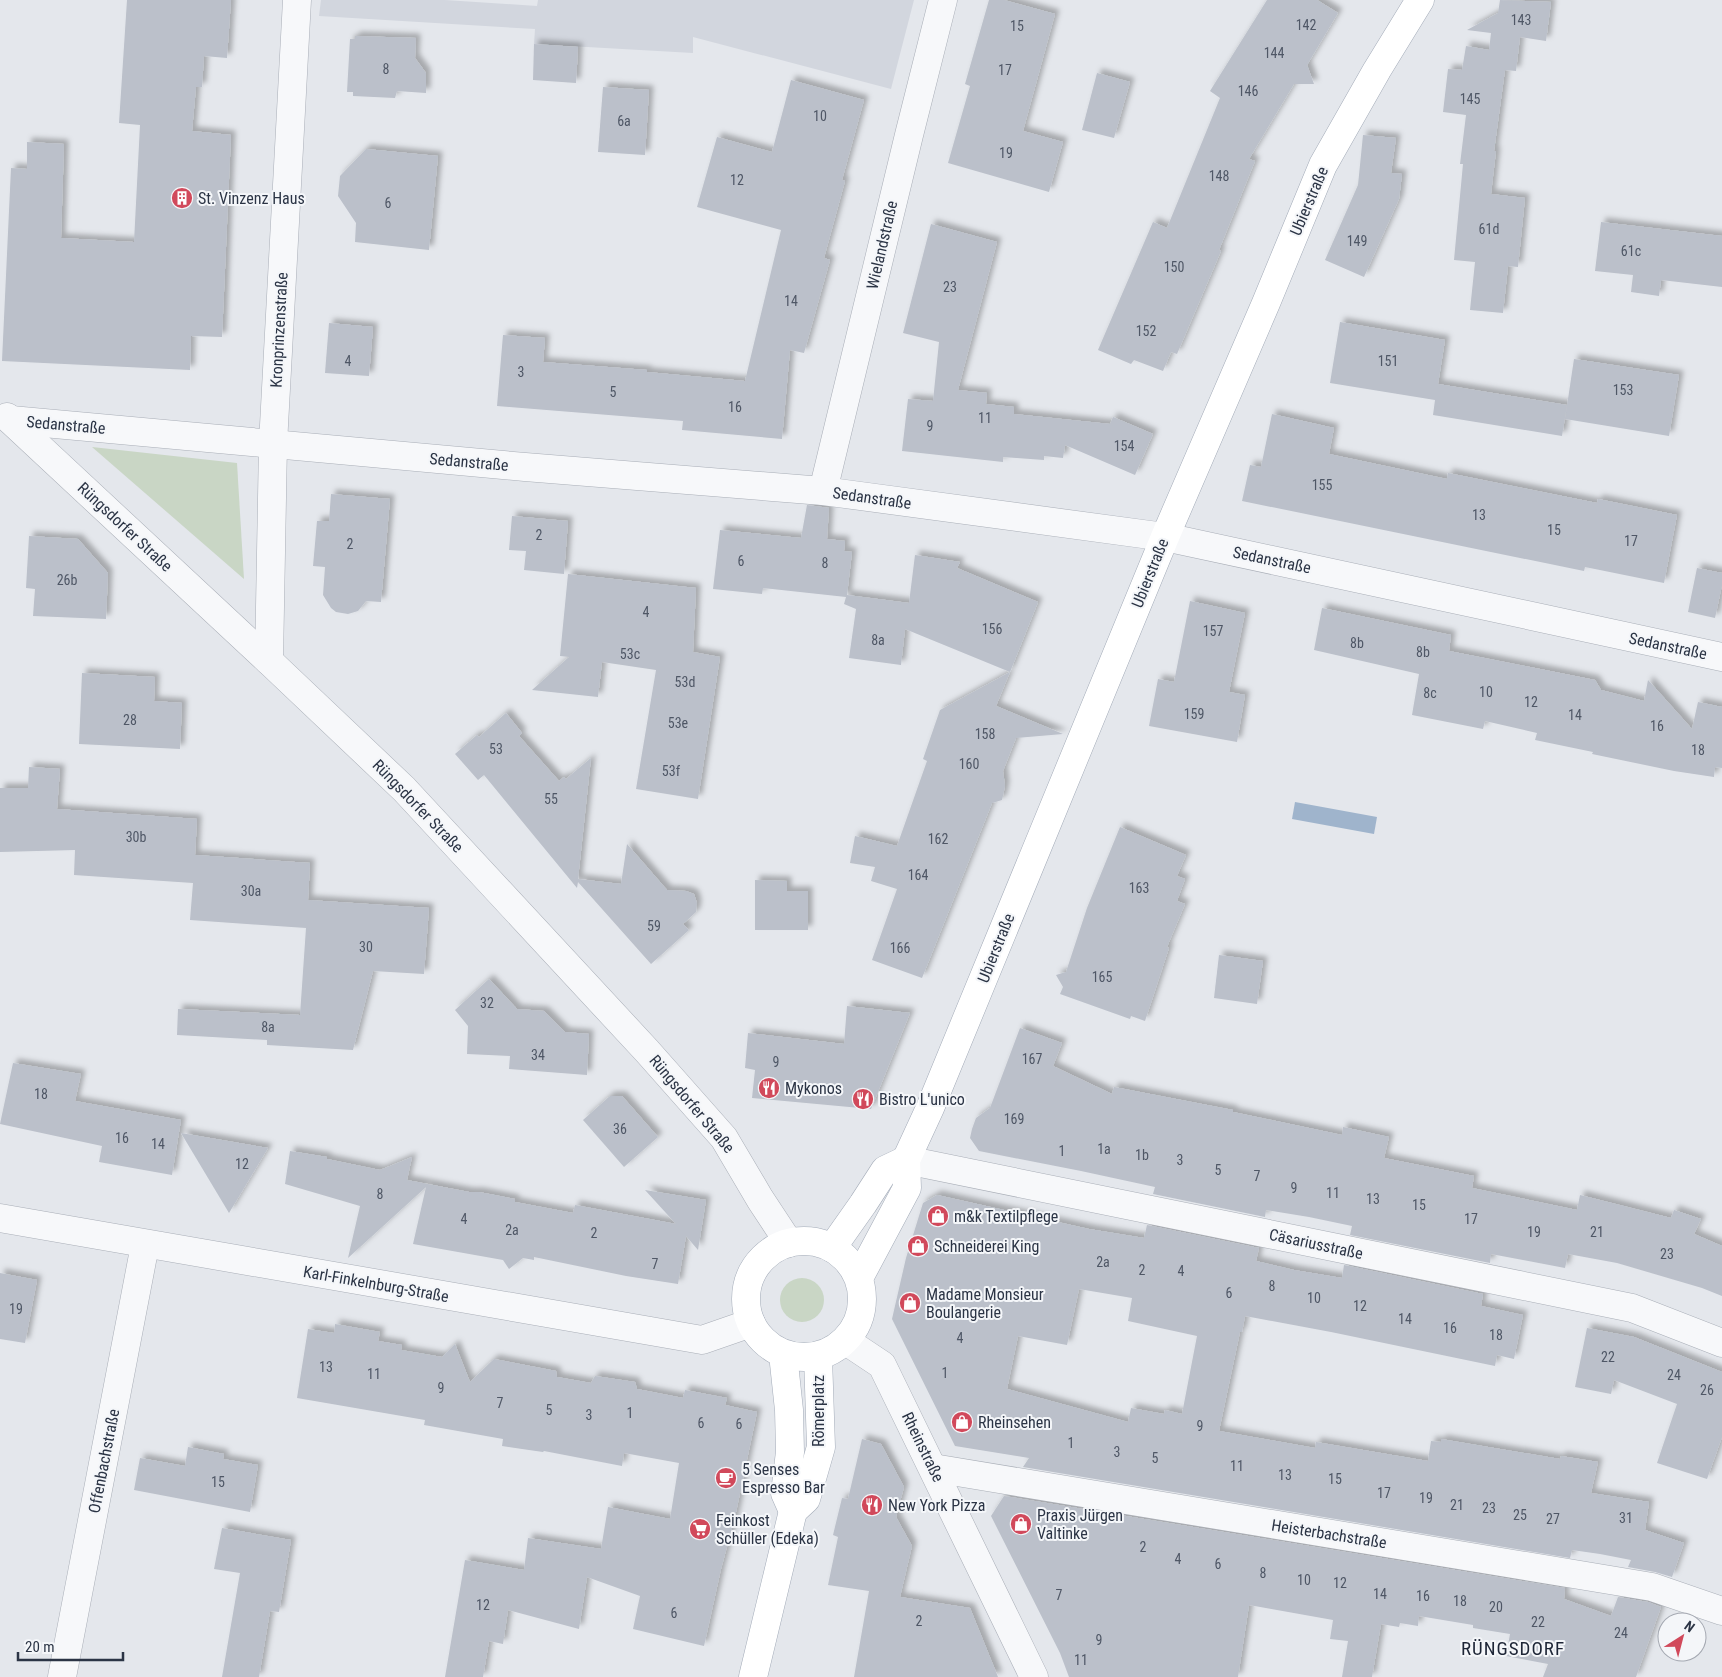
<svg xmlns="http://www.w3.org/2000/svg" width="1722" height="1677" font-family="'Roboto Condensed',sans-serif">
  <style>
    .built { fill: #d2d6de }
    .green { fill: #c9d6c5 }
    .water { fill: #9fb4cc }
    .building { fill: #bbc0ca; fill-rule: evenodd; filter: url(#shadow) }
    .lines { fill: none; stroke-linecap: round; stroke-linejoin: round }
    .minor-casing { stroke: #a9aeb7; stroke-width: 29 }
    .major-casing { stroke: #a3abb8; stroke-width: 29 }
    .minor { stroke: #f7f8fa; stroke-width: 28 }
    .major { stroke: #fff; stroke-width: 28 }
    .labels { text-anchor: middle; dominant-baseline: central; stroke-width: 4; stroke-linejoin: round; paint-order: stroke }
    .number-label { font-size: 14px; fill: #4f5766 }
    .poi-label { font-size: 16px; fill: #2b3445; stroke: #f4f6f9; text-anchor: start }
    .street-label { font-size: 16px; fill: #2b3445; stroke: #f4f6f9 }
    .quarter-label { font-size: 19px; letter-spacing: 1px; fill: #1d2536; stroke: #f4f6f9 }
  </style>
  <defs>
    <filter id="shadow"><feDropShadow dx="4.5" dy="-4.5" stdDeviation="2.5" flood-color="#0004"/></filter>
  </defs>
  <rect width="100%" height="100%" fill="#e4e7ec"/>
  <polygon class="built" points="321,0 445,0 537,6 538,0 914,0 891,89 693,37 693,53 534,44 535,29 319,16"/>
  <g class="green">
    <polygon points="92,447 237,463 244,579"/>
    <circle cx="802" cy="1300" r="22"/>
  </g>
  <polygon class="water" points="1295,802 1377,817 1374,834 1292,819"/>
  <g class="building">
    <polygon points="127,0 231,0 227,58 204,56 202,87 196,87 192,131 231,135 222,337 191,336 190,370 2,361 11,168 27,169 27,142 64,144 61,238 134,242 140,125 119,123"/>
    <polygon points="989,0 1004,0 1055,14 1023,131 1063,142 1049,192 948,163 970,86 965,84"/>
    <polygon points="1267,0 1317,0 1338,13 1307,65 1314,84 1294,84 1249,159 1255,161 1219,250 1221,251 1177,354 1171,352 1163,371 1134,360 1131,364 1098,350 1153,222 1167,228 1220,98 1210,91"/>
    <polygon points="1500,0 1551,2 1546,41 1520,37 1516,71 1505,70 1494,151 1496,151 1491,194 1525,198 1518,267 1508,266 1503,313 1470,310 1475,262 1454,260 1463,164 1460,164 1466,115 1443,112 1448,69 1462,70 1466,46 1489,50 1491,33 1467,30 1498,13"/>
    <polygon points="355,36 416,38 415,58 426,73 426,93 397,91 395,98 353,96 353,92 347,92 350,39 355,39"/>
    <polygon points="534,44 578,47 576,83 533,80"/>
    <polygon points="1097,73 1130,82 1114,138 1082,130"/>
    <polygon points="791,80 864,100 842,180 845,181 824,258 830,260 804,353 790,350 782,439 682,430 683,421 497,406 503,335 545,338 543,362 647,370 647,372 745,381 781,230 697,207 717,137 772,152"/>
    <polygon points="603,87 649,90 645,155 598,152"/>
    <polygon points="1363,135 1396,138 1391,173 1402,174 1399,199 1364,277 1325,260 1358,185"/>
    <polygon points="366,149 438,156 429,250 355,242 356,223 338,196 340,176"/>
    <polygon points="1601,222 1722,236 1722,287 1661,280 1659,296 1631,292 1633,275 1595,271"/>
    <polygon points="931,224 997,242 958,390 987,393 986,404 1014,407 1014,414 1110,424 1113,417 1153,434 1135,475 1065,445 1063,458 1044,456 1044,460 1003,457 1003,462 902,451 908,399 933,401 939,342 903,333"/>
    <polygon points="1340,322 1445,340 1438,384 1567,405 1562,436 1433,415 1435,400 1330,383"/>
    <polygon points="329,323 373,327 369,376 325,373"/>
    <polygon points="1574,359 1679,375 1669,436 1565,419"/>
    <polygon points="1272,414 1334,428 1329,454 1447,479 1448,473 1597,503 1598,499 1677,515 1664,583 1585,567 1584,571 1242,501 1250,465 1261,467"/>
    <polygon points="331,494 390,499 381,602 366,601 358,611 348,614 336,612 331,608 323,595 325,567 313,566 317,521 329,521"/>
    <polygon points="807,505 829,508 827,539 845,541 844,551 852,552 847,595 909,603 915,555 960,562 957,568 1038,602 1010,672 905,629 901,665 849,658 856,609 844,604 846,597 763,588 762,594 713,589 720,530 801,538"/>
    <polygon points="512,516 568,521 564,574 524,570 526,551 509,550"/>
    <polygon points="29,536 78,539 108,573 106,619 33,616 35,589 26,588"/>
    <polygon points="1697,568 1722,573 1722,585 1715,618 1688,612"/>
    <polygon points="568,574 696,588 693,652 720,657 698,799 636,789 656,670 602,662 598,697 532,690 569,657 560,656"/>
    <polygon points="1190,601 1245,613 1229,692 1245,695 1237,742 1149,726 1158,679 1174,682"/>
    <polygon points="1322,608 1451,635 1449,651 1595,680 1601,690 1644,701 1648,680 1692,729 1698,702 1722,707 1722,768 1715,767 1714,777 1674,771 1592,754 1593,752 1535,740 1537,733 1485,721 1483,729 1412,715 1419,674 1314,650"/>
    <polygon points="1010,672 996,706 1063,734 1016,738 1003,771 1005,786 1002,800 992,803 922,978 872,960 897,889 871,881 875,867 850,863 855,836 897,846 927,761 923,759 940,710"/>
    <polygon points="82,673 155,677 154,701 182,703 180,749 79,744"/>
    <polygon points="506,713 522,733 519,736 559,781 564,777 566,779 591,758 578,879 621,884 627,844 667,890 686,891 694,894 697,903 696,912 683,924 689,930 651,964 578,882 577,888 484,775 478,780 455,754 477,735 479,737"/>
    <polygon points="29,767 60,769 57,809 197,819 195,855 310,863 308,900 429,908 424,974 373,971 353,1050 267,1045 267,1040 177,1035 178,1009 300,1015 306,928 190,920 193,883 74,875 75,850 0,852 0,788 28,788"/>
    <polygon points="1120,827 1186,855 1177,876 1185,879 1177,901 1185,904 1167,947 1169,948 1145,1021 1131,1016 1130,1019 1060,994 1063,987 1056,975 1066,972 1087,908"/>
    <polygon points="755,880 787,881 787,891 808,891 808,930 755,930"/>
    <polygon points="1219,955 1263,961 1257,1004 1214,998"/>
    <polygon points="489,979 517,1009 544,1011 565,1032 589,1034 587,1075 509,1069 510,1056 467,1054 468,1026 455,1010"/>
    <polygon points="847,1006 910,1013 871,1109 752,1098 755,1070 745,1068 748,1033 844,1044"/>
    <polygon points="1020,1028 1062,1043 1053,1066 1112,1094 1114,1087 1233,1110 1233,1112 1342,1135 1343,1127 1389,1137 1384,1158 1474,1176 1472,1188 1577,1210 1580,1195 1671,1218 1674,1210 1701,1219 1694,1234 1722,1246 1722,1296 1702,1288 1617,1263 1568,1254 1565,1268 1491,1254 1490,1263 1350,1235 1352,1226 1309,1217 1266,1210 1265,1217 1153,1194 1155,1187 1081,1171 979,1151 970,1138 972,1129 976,1118 990,1108"/>
    <polygon points="13,1063 81,1074 75,1101 181,1120 172,1175 99,1162 102,1146 0,1124"/>
    <polygon points="610,1096 622,1096 658,1137 624,1167 583,1120"/>
    <polygon points="181,1133 268,1148 229,1213"/>
    <polygon points="290,1151 327,1157 327,1159 380,1170 412,1157 407,1180 469,1192 479,1192 515,1199 515,1202 573,1213 575,1205 676,1224 645,1190 706,1200 698,1250 686,1236 678,1284 626,1276 534,1257 534,1260 523,1258 509,1269 503,1260 413,1244 426,1187 348,1258 360,1206 285,1184"/>
    <path d="M937,1195L1089,1229L1144,1238L1147,1225L1259,1248L1256,1261L1294,1270L1342,1278L1344,1265L1483,1294L1481,1306L1523,1315L1514,1359L1497,1355L1495,1366L1331,1332L1245,1316L1242,1332H1240L1219,1431L1315,1448L1316,1442L1428,1461L1431,1441L1441,1442V1439L1560,1459L1561,1456L1598,1462L1591,1493L1649,1502L1645,1530L1684,1543L1672,1577L1655,1572L1628,1567L1631,1560L1600,1554L1572,1550L1570,1558L1023,1467L1029,1458L955,1446L892,1319L906,1258L923,1203ZM1079,1289L1132,1298L1128,1321L1197,1336L1182,1414L1165,1410L1164,1414L1131,1408L1128,1422L1007,1389L1018,1336L1067,1345Z"/>
    <polygon points="0,1273 37,1280 25,1343 0,1339"/>
    <polygon points="335,1324 380,1332 378,1341 402,1345 401,1350 442,1357 455,1344 470,1382 494,1359 556,1371 557,1377 591,1383 595,1376 635,1382 637,1389 683,1398 685,1390 727,1398 725,1405 757,1412 735,1517 721,1569 704,1646 633,1629 640,1596 587,1577 579,1629 508,1610 503,1644 489,1641 483,1677 445,1677 465,1560 524,1570 528,1538 601,1549 608,1507 670,1519 679,1463 624,1453 622,1466 544,1451 543,1452 522,1449 502,1446 503,1439 424,1425 425,1420 297,1398 308,1329 334,1333"/>
    <polygon points="1587,1328 1634,1337 1722,1372 1722,1437 1707,1479 1657,1463 1677,1404 1614,1380 1611,1394 1575,1387"/>
    <polygon points="862,1439 881,1444 904,1487 896,1517 912,1546 900,1597 970,1608 998,1677 854,1677 869,1591 828,1585 838,1537 833,1535 842,1498 848,1499"/>
    <polygon points="188,1447 224,1454 223,1459 258,1465 250,1512 134,1490 140,1458 185,1466"/>
    <polygon points="1004,1496 1565,1588 1564,1599 1611,1616 1618,1597 1648,1602 1661,1607 1636,1677 1543,1677 1548,1664 1506,1656 1510,1634 1473,1628 1473,1625 1419,1616 1418,1626 1400,1623 1399,1627 1381,1624 1372,1677 1342,1677 1348,1641 1330,1639 1333,1620 1249,1605 1238,1677 1069,1677 1060,1653 991,1516"/>
    <polygon points="222,1528 291,1540 279,1612 270,1611 259,1677 222,1677 240,1573 214,1569"/>
  </g>
  <g class="lines">
    <g class="minor-casing">
      <g id="minor">
        <polyline points="7,417 269,661 404,789 647,1051 724,1138 760,1199 789,1243"/>
        <polyline points="11,420 525,467 823,491 1165,537 1722,657"/>
        <polyline points="823,491 909,135 943,0"/>
        <polyline points="269,661 273,444 297,0"/>
        <polyline points="906,1160 1632,1308 1722,1343"/>
        <polyline points="0,1218 702,1340 751,1323"/>
        <polyline points="846,1341 882,1365 1034,1677"/>
        <polyline points="933,1468 1652,1587 1722,1611"/>
        <polyline points="62,1677 145,1245"/>
      </g>
    </g>
    <g class="major-casing">
      <g id="major">
        <circle cx="804" cy="1299" r="58"/>
        <polyline points="832,1248 863,1204 885,1170 906,1160"/>
        <polyline points="859,1278 907,1188 906,1160 930,1108 1165,537 1266,303 1323,165 1377,70 1420,0"/>
        <polyline points="783,1354 789,1410 790,1452 785,1493 793,1511"/>
        <polyline points="793,1511 806,1499 821,1447 818,1357"/>
        <polyline points="753,1677 793,1511"/>
      </g>
    </g>
    <use href="#minor" class="minor"/>
    <use href="#major" class="major"/>
  </g>
  <defs>
    <g id="building-disc" transform="scale(1.125)"><circle r="9.5" fill="#d1495b" stroke="#f4f6f9"/><path d="M-4-6H4V6H1V3H-1V6H-4ZM-2.5-4.3h1.7v1.8h-1.7ZM.8-4.3h1.7v1.8H.8ZM-2.5-1h1.7V.8h-1.7ZM.8-1h1.7V.8H.8Z" fill="#fff"/></g>
    <g id="restaurant-disc" transform="scale(1.125)"><circle r="9.5" fill="#d1495b" stroke="#f4f6f9"/><path d="M-5-6h1v4h1v-4h1v4h1v-4h1v5L-1.5 .5V6h-2V.5L-5-1ZM5-6V6H3V1.5H1.5Q1.5-4 5-6Z" fill="#fff"/></g>
    <g id="shop-disc" transform="scale(1.125)"><circle r="9.5" fill="#d1495b" stroke="#f4f6f9"/><path d="M-5-2.5h2.3a2.7 3.5 0 0 1 5.4 0H5L5.5 6h-11ZM-1.5-2.5h3a1.5 2.3 0 0 0-3 0Z" fill="#fff"/></g>
    <g id="cafe-disc" transform="scale(1.125)"><circle r="9.5" fill="#d1495b" stroke="#f4f6f9"/><path d="M-5.5-4.5H6V0H3Q3 3.5 0 3.5H-2.5Q-5.5 3.5-5.5 0ZM3-3.2v2h1.7v-2ZM-6 4.5H4V6H-6Z" fill="#fff"/></g>
    <g id="supermarket-disc" transform="scale(1.125)"><circle r="9.5" fill="#d1495b" stroke="#f4f6f9"/><path d="M-6-5.5h2.5l.6 2H6L4.5 2H-2.5L-4.4-4H-6ZM-1.5 3.2a1.3 1.3 0 1 0 .1 0ZM3 3.2a1.3 1.3 0 1 0 .1 0Z" fill="#fff"/></g>
  </defs>
  <g fill-rule="evenodd">
    <use href="#building-disc" x="182" y="198"/>
    <use href="#restaurant-disc" x="769" y="1088"/>
    <use href="#restaurant-disc" x="863" y="1099"/>
    <use href="#shop-disc" x="938" y="1216"/>
    <use href="#shop-disc" x="918" y="1246"/>
    <use href="#shop-disc" x="910" y="1303"/>
    <use href="#shop-disc" x="962" y="1422"/>
    <use href="#cafe-disc" x="726" y="1478"/>
    <use href="#restaurant-disc" x="872" y="1505"/>
    <use href="#shop-disc" x="1021" y="1524"/>
    <use href="#supermarket-disc" x="700" y="1529"/>
  </g>
  <g class="labels">
    <g class="number-label">
      <text x="1521" y="20">143</text>
      <text x="1306" y="25">142</text>
      <text x="1017" y="26">15</text>
      <text x="1274" y="53">144</text>
      <text x="386" y="69">8</text>
      <text x="1005" y="70">17</text>
      <text x="1248" y="91">146</text>
      <text x="1470" y="99">145</text>
      <text x="820" y="116">10</text>
      <text x="624" y="121">6a</text>
      <text x="1006" y="153">19</text>
      <text x="1219" y="176">148</text>
      <text x="737" y="180">12</text>
      <text x="388" y="203">6</text>
      <text x="1489" y="229">61d</text>
      <text x="1357" y="241">149</text>
      <text x="1631" y="251">61c</text>
      <text x="1174" y="267">150</text>
      <text x="950" y="287">23</text>
      <text x="791" y="301">14</text>
      <text x="1146" y="331">152</text>
      <text x="348" y="361">4</text>
      <text x="1388" y="361">151</text>
      <text x="521" y="372">3</text>
      <text x="1623" y="390">153</text>
      <text x="613" y="392">5</text>
      <text x="735" y="407">16</text>
      <text x="985" y="418">11</text>
      <text x="930" y="426">9</text>
      <text x="1124" y="446">154</text>
      <text x="1322" y="485">155</text>
      <text x="1479" y="515">13</text>
      <text x="1554" y="530">15</text>
      <text x="539" y="535">2</text>
      <text x="1631" y="541">17</text>
      <text x="350" y="544">2</text>
      <text x="741" y="561">6</text>
      <text x="825" y="563">8</text>
      <text x="67" y="580">26b</text>
      <text x="646" y="612">4</text>
      <text x="992" y="629">156</text>
      <text x="1213" y="631">157</text>
      <text x="878" y="640">8a</text>
      <text x="1357" y="643">8b</text>
      <text x="1423" y="652">8b</text>
      <text x="630" y="654">53c</text>
      <text x="685" y="682">53d</text>
      <text x="1486" y="692">10</text>
      <text x="1430" y="693">8c</text>
      <text x="1531" y="702">12</text>
      <text x="1194" y="714">159</text>
      <text x="1575" y="715">14</text>
      <text x="130" y="720">28</text>
      <text x="678" y="723">53e</text>
      <text x="1657" y="726">16</text>
      <text x="985" y="734">158</text>
      <text x="496" y="749">53</text>
      <text x="1698" y="750">18</text>
      <text x="969" y="764">160</text>
      <text x="671" y="771">53f</text>
      <text x="551" y="799">55</text>
      <text x="136" y="837">30b</text>
      <text x="938" y="839">162</text>
      <text x="918" y="875">164</text>
      <text x="1139" y="888">163</text>
      <text x="251" y="891">30a</text>
      <text x="654" y="926">59</text>
      <text x="366" y="947">30</text>
      <text x="900" y="948">166</text>
      <text x="1102" y="977">165</text>
      <text x="487" y="1003">32</text>
      <text x="268" y="1027">8a</text>
      <text x="538" y="1055">34</text>
      <text x="1032" y="1059">167</text>
      <text x="776" y="1062">9</text>
      <text x="41" y="1094">18</text>
      <text x="1014" y="1119">169</text>
      <text x="620" y="1129">36</text>
      <text x="122" y="1138">16</text>
      <text x="158" y="1144">14</text>
      <text x="1104" y="1149">1a</text>
      <text x="1062" y="1151">1</text>
      <text x="1142" y="1155">1b</text>
      <text x="1180" y="1160">3</text>
      <text x="242" y="1164">12</text>
      <text x="1218" y="1170">5</text>
      <text x="1257" y="1176">7</text>
      <text x="1294" y="1188">9</text>
      <text x="1333" y="1193">11</text>
      <text x="380" y="1194">8</text>
      <text x="1373" y="1199">13</text>
      <text x="1419" y="1205">15</text>
      <text x="464" y="1219">4</text>
      <text x="1471" y="1219">17</text>
      <text x="512" y="1230">2a</text>
      <text x="1534" y="1232">19</text>
      <text x="1597" y="1232">21</text>
      <text x="594" y="1233">2</text>
      <text x="1667" y="1254">23</text>
      <text x="1103" y="1262">2a</text>
      <text x="655" y="1264">7</text>
      <text x="1142" y="1270">2</text>
      <text x="1181" y="1271">4</text>
      <text x="1272" y="1286">8</text>
      <text x="1229" y="1293">6</text>
      <text x="1314" y="1298">10</text>
      <text x="1360" y="1306">12</text>
      <text x="16" y="1309">19</text>
      <text x="1405" y="1319">14</text>
      <text x="1450" y="1328">16</text>
      <text x="1496" y="1335">18</text>
      <text x="960" y="1338">4</text>
      <text x="1608" y="1357">22</text>
      <text x="326" y="1367">13</text>
      <text x="945" y="1373">1</text>
      <text x="374" y="1374">11</text>
      <text x="1674" y="1375">24</text>
      <text x="441" y="1388">9</text>
      <text x="1707" y="1390">26</text>
      <text x="500" y="1403">7</text>
      <text x="549" y="1410">5</text>
      <text x="630" y="1413">1</text>
      <text x="589" y="1415">3</text>
      <text x="701" y="1423">6</text>
      <text x="739" y="1424">6</text>
      <text x="1200" y="1426">9</text>
      <text x="1071" y="1443">1</text>
      <text x="1117" y="1452">3</text>
      <text x="1155" y="1458">5</text>
      <text x="1237" y="1466">11</text>
      <text x="1285" y="1475">13</text>
      <text x="1335" y="1479">15</text>
      <text x="218" y="1482">15</text>
      <text x="1384" y="1493">17</text>
      <text x="1426" y="1498">19</text>
      <text x="1457" y="1505">21</text>
      <text x="1489" y="1508">23</text>
      <text x="1520" y="1515">25</text>
      <text x="1626" y="1518">31</text>
      <text x="1553" y="1519">27</text>
      <text x="1143" y="1547">2</text>
      <text x="1178" y="1559">4</text>
      <text x="1218" y="1564">6</text>
      <text x="1263" y="1573">8</text>
      <text x="1304" y="1580">10</text>
      <text x="1340" y="1583">12</text>
      <text x="1380" y="1594">14</text>
      <text x="1059" y="1595">7</text>
      <text x="1423" y="1596">16</text>
      <text x="1460" y="1601">18</text>
      <text x="483" y="1605">12</text>
      <text x="1496" y="1607">20</text>
      <text x="674" y="1613">6</text>
      <text x="919" y="1621">2</text>
      <text x="1538" y="1622">22</text>
      <text x="1621" y="1633">24</text>
      <text x="1099" y="1640">9</text>
      <text x="1081" y="1660">11</text>
    </g>
    <g class="poi-label">
      <text x="198" y="198">St. Vinzenz Haus</text>
      <text x="785" y="1088">Mykonos</text>
      <text x="879" y="1099">Bistro L'unico</text>
      <text x="954" y="1216">m&amp;k Textilpflege</text>
      <text x="934" y="1246">Schneiderei King</text>
      <text x="926" y="1294">Madame Monsieur<tspan x="926" dy="18">Boulangerie</tspan></text>
      <text x="978" y="1422">Rheinsehen</text>
      <text x="742" y="1469">5 Senses<tspan x="742" dy="18">Espresso Bar</tspan></text>
      <text x="888" y="1505">New York Pizza</text>
      <text x="1037" y="1515">Praxis Jürgen<tspan x="1037" dy="18">Valtinke</tspan></text>
      <text x="716" y="1520">Feinkost<tspan x="716" dy="18">Schüller (Edeka)</tspan></text>
    </g>
    <g class="street-label">
      <text transform="translate(1309 201) rotate(-67)">Ubierstraße</text>
      <text transform="translate(882 245) rotate(-77)">Wielandstraße</text>
      <text transform="translate(279 330) rotate(-87)">Kronprinzenstraße</text>
      <text transform="translate(66 425) rotate(5)">Sedanstraße</text>
      <text transform="translate(469 462) rotate(5)">Sedanstraße</text>
      <text transform="translate(872 498) rotate(8)">Sedanstraße</text>
      <text transform="translate(125 527) rotate(43)">Rüngsdorfer Straße</text>
      <text transform="translate(1272 560) rotate(12)">Sedanstraße</text>
      <text transform="translate(1150 573) rotate(-68)">Ubierstraße</text>
      <text transform="translate(1668 646) rotate(12)">Sedanstraße</text>
      <text transform="translate(418 806) rotate(46)">Rüngsdorfer Straße</text>
      <text transform="translate(996 948) rotate(-68)">Ubierstraße</text>
      <text transform="translate(692 1104) rotate(50)">Rüngsdorfer Straße</text>
      <text transform="translate(1316 1244) rotate(12)">Cäsariusstraße</text>
      <text transform="translate(376 1284) rotate(10)">Karl-Finkelnburg-Straße</text>
      <text transform="translate(818 1411) rotate(-90)">Römerplatz</text>
      <text transform="translate(923 1447) rotate(64)">Rheinstraße</text>
      <text transform="translate(104 1461) rotate(-79)">Offenbachstraße</text>
      <text transform="translate(1329 1534) rotate(9)">Heisterbachstraße</text>
    </g>
    <g class="quarter-label">
      <text x="1513" y="1648">RÜNGSDORF</text>
    </g>
  </g>
  <g transform="translate(1682 1637) rotate(36)"><circle r="24" fill="#f4f6f9" stroke="#a4a8b1"/>
  <path d="M0-4L9 19L0 12L-9 19Z" fill="#d1495b"/>
  <text y="-8" font-size="14" font-weight="bold" text-anchor="middle" fill="#2b3445">N</text>
  </g>
  <path d="M18 1652v8h105v-8" fill="none" stroke="#2b3445" stroke-width="2.5"/>
  <text x="25" y="1652" font-size="15" fill="#2b3445" stroke="#f4f6f9" stroke-width="4" paint-order="stroke">20 m</text>
</svg>
